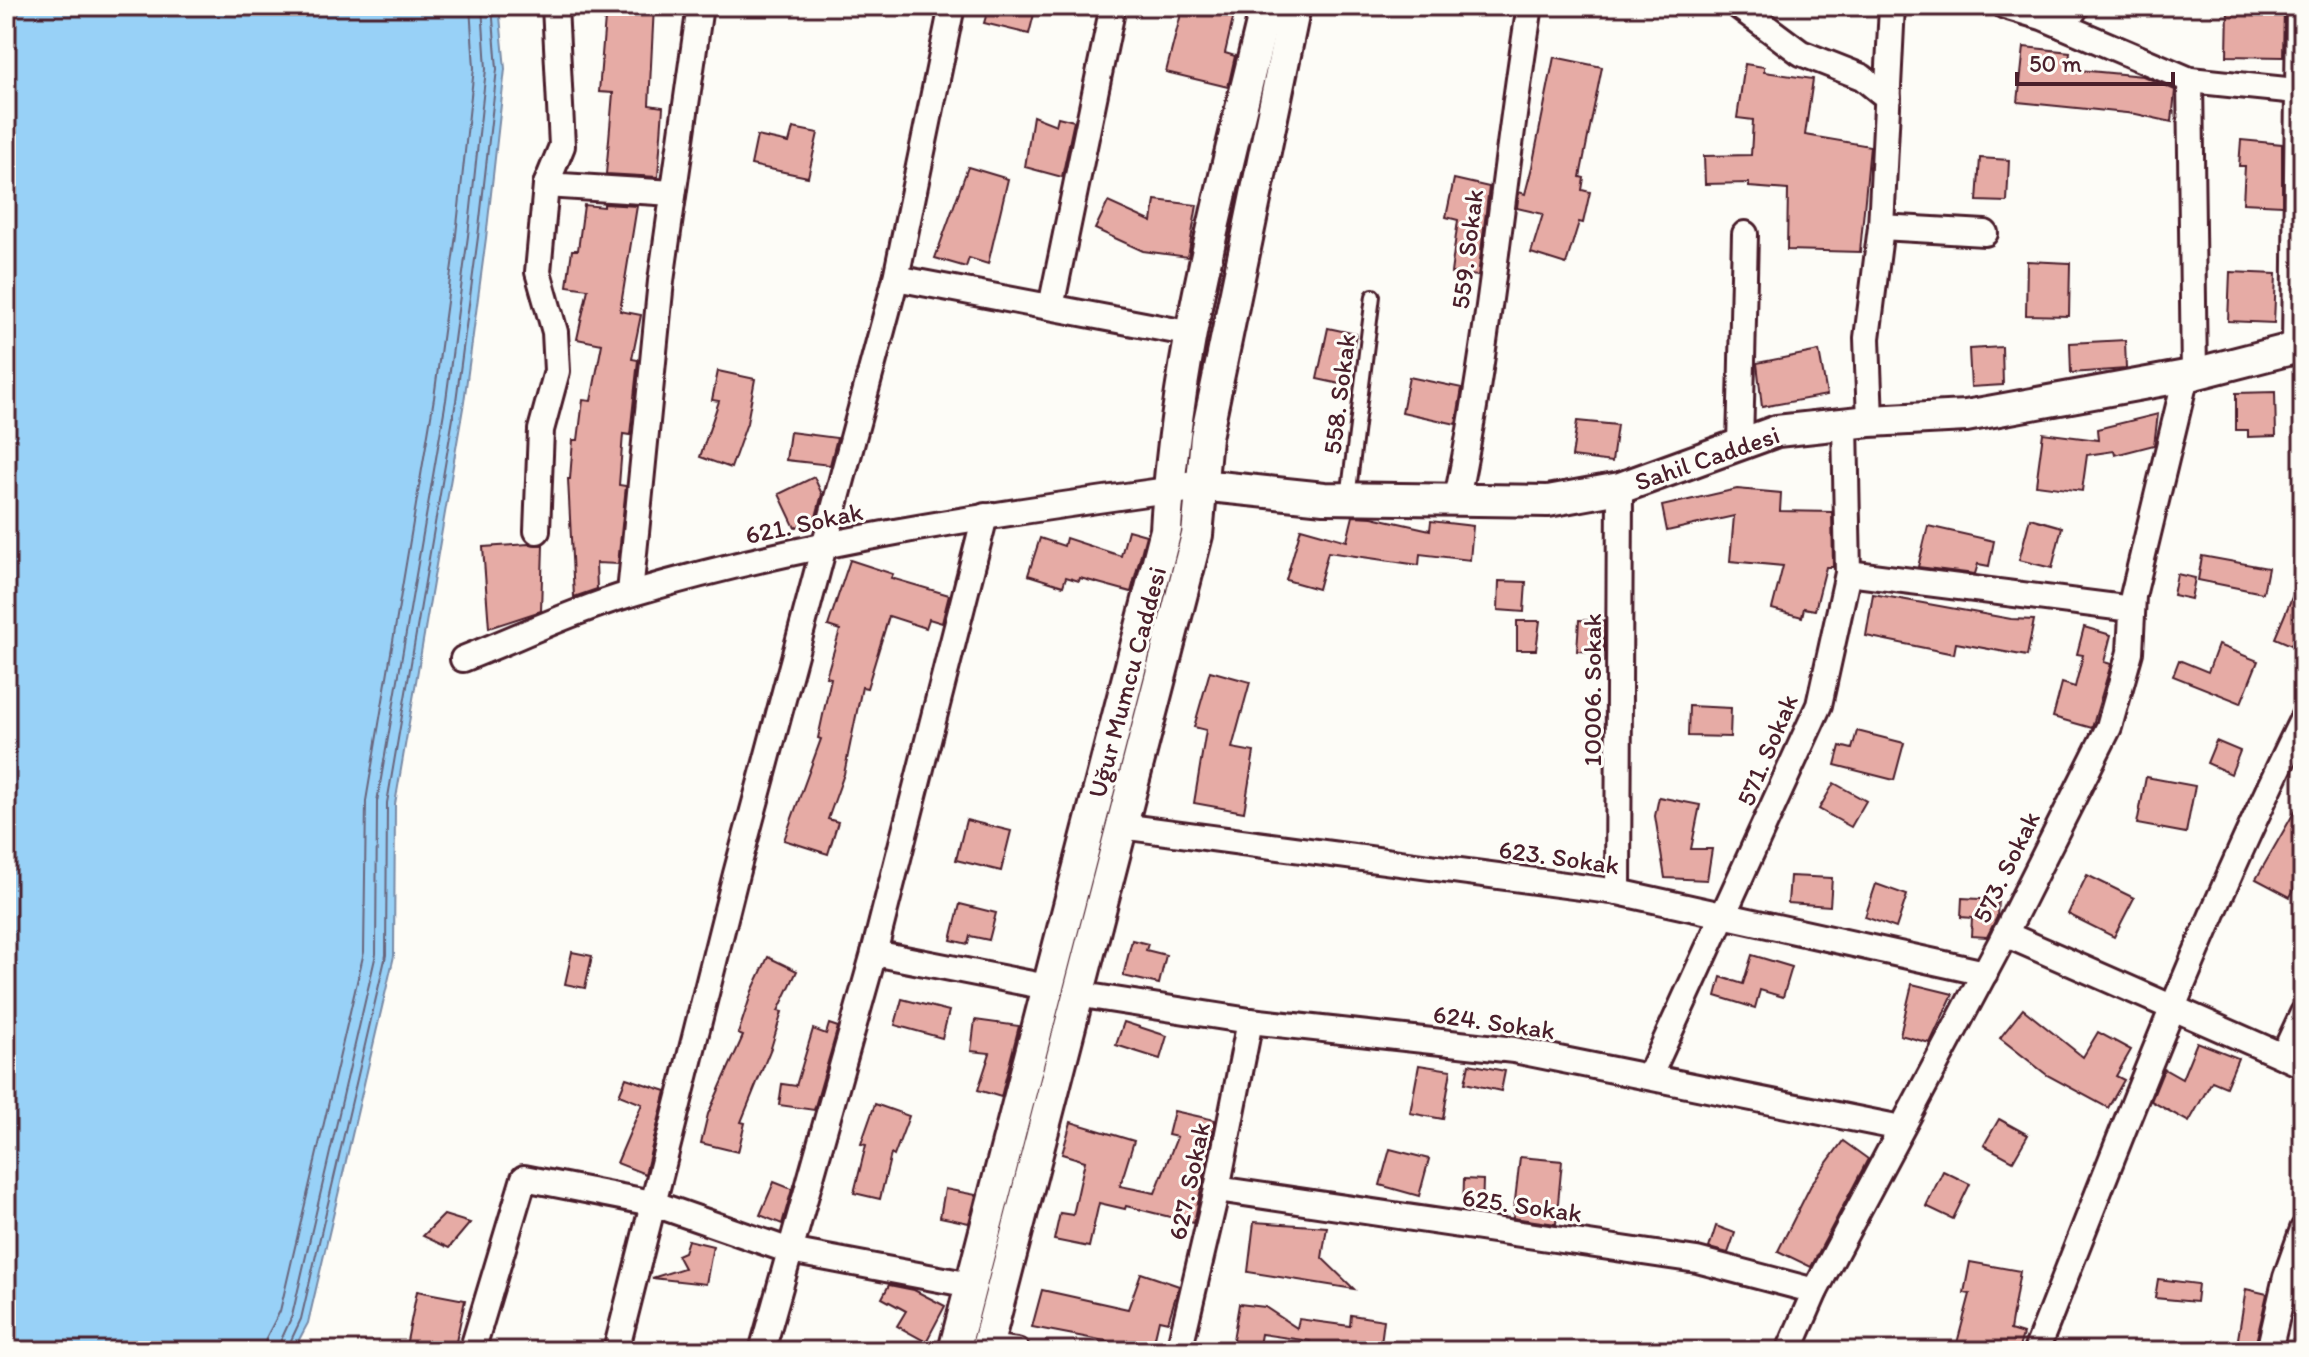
<svg xmlns="http://www.w3.org/2000/svg" width="2309" height="1357" font-family="Itim,sans-serif">
  <style>
    .water { fill: #98d1f7; stroke: #798aa5; stroke-width: 2 }
    .lines { fill: none; stroke-linecap: round; stroke-linejoin: round }
    .shore { stroke: #69667d; stroke-width: 2 }
    .building { fill: #e6aba5; stroke: #4a1f2b; stroke-width: 2 }
    .service-casing { stroke: #4a1f2b; stroke-width: 18 }
    .minor-casing { stroke: #4a1f2b; stroke-width: 30 }
    .tertiary-casing { stroke: #4a1f2b; stroke-width: 36 }
    .service { stroke: #fdfcf7; stroke-width: 12 }
    .minor { stroke: #fdfcf7; stroke-width: 24 }
    .tertiary { stroke: #fdfcf7; stroke-width: 30 }
    .labels { text-anchor: middle; dominant-baseline: central; stroke-width: 6; stroke-linejoin: round; paint-order: stroke }
    .street-label { font-size: 26px; fill: #4a1f2b; stroke: #fdfcf7 }
  </style>
  <rect width="100%" height="100%" fill="#fdfcf7"/>
  <filter id="ink" filterUnits="userSpaceOnUse"><feTurbulence type="fractalNoise" baseFrequency=".0125" numOctaves="2"/><feDisplacementMap in="SourceGraphic" scale="16" xChannelSelector="R" yChannelSelector="G"/><feConvolveMatrix kernelMatrix="1 2 1 2 8 2 1 2 1" color-interpolation-filters="sRGB"/></filter>
  <g filter="url(#ink)">
    <polygon class="water" points="6,6 499,6 505,69 486,238 464,402 395,804 394,956 308,1323 293,1351 6,1351"/>
    <g class="lines">
      <g class="shore">
        <polyline points="264,1351 266,1338 280,1311 364,952 366,801 434,398 456,235 474,68 470,6"/>
        <polyline points="276,1351 292,1316 376,954 377,802 446,400 468,236 486,69 482,6"/>
        <polyline points="286,1351 301,1319 386,955 387,803 456,401 478,237 497,69 492,6"/>
      </g>
    </g>
    <g class="building">
      <polygon points="606,6 654,6 649,105 663,107 658,177 606,174 613,93 599,92"/>
      <polygon points="989,6 1036,6 1029,34 984,23"/>
      <polygon points="1183,6 1236,6 1225,53 1235,56 1228,87 1166,72"/>
      <polygon points="2228,6 2284,6 2283,57 2227,56"/>
      <polygon points="2024,47 2070,52 2068,69 2143,76 2175,90 2172,122 2136,114 2018,102"/>
      <polygon points="1554,57 1602,67 1580,177 1584,178 1582,190 1590,192 1583,223 1579,222 1566,264 1531,253 1543,214 1517,208 1519,192 1525,194 1532,167"/>
      <polygon points="1745,64 1764,67 1764,72 1813,79 1805,135 1870,146 1860,252 1787,250 1788,190 1749,187 1749,183 1705,184 1704,156 1751,155 1753,120 1737,118"/>
      <polygon points="1033,116 1056,125 1058,117 1074,121 1062,177 1025,167"/>
      <polygon points="793,128 818,133 808,177 751,165 757,136 789,143"/>
      <polygon points="2241,140 2282,144 2282,205 2243,203 2245,166 2239,166"/>
      <polygon points="1980,158 2009,160 2007,202 1977,201"/>
      <polygon points="968,167 1008,179 988,264 969,258 966,267 935,258"/>
      <polygon points="1454,179 1489,187 1478,276 1451,273 1458,220 1446,217"/>
      <polygon points="1155,200 1197,205 1188,257 1143,251 1095,229 1108,202 1152,222"/>
      <polygon points="604,204 637,206 620,311 641,315 632,359 638,360 630,435 623,434 619,485 626,486 618,564 596,563 597,589 574,597 568,479 570,479 573,440 578,440 583,400 591,401 602,344 577,339 588,289 567,286 572,250 578,250 584,205 604,207"/>
      <polygon points="2027,261 2070,263 2069,316 2026,315"/>
      <polygon points="2230,272 2276,274 2274,323 2228,321"/>
      <polygon points="1328,328 1356,334 1345,385 1317,379"/>
      <polygon points="2125,340 2126,369 2071,373 2070,343"/>
      <polygon points="2002,347 2003,385 1971,387 1969,349"/>
      <polygon points="1819,351 1827,395 1762,407 1757,363"/>
      <polygon points="718,371 755,379 747,423 731,468 700,457 719,401 712,400"/>
      <polygon points="1409,377 1462,388 1456,424 1402,412"/>
      <polygon points="2275,392 2276,436 2248,437 2248,430 2236,430 2236,393"/>
      <polygon points="2158,414 2154,445 2115,455 2114,451 2087,455 2082,491 2036,485 2043,433 2098,440 2097,429"/>
      <polygon points="1577,421 1617,425 1612,462 1572,457"/>
      <polygon points="790,432 837,438 830,465 786,460"/>
      <polygon points="814,477 822,494 816,517 795,528 779,494"/>
      <polygon points="1737,489 1781,493 1780,511 1832,512 1833,567 1826,567 1815,610 1804,608 1802,617 1772,609 1783,566 1730,561 1734,516 1667,531 1662,506"/>
      <polygon points="1353,516 1372,517 1430,530 1431,521 1473,526 1470,560 1420,554 1419,565 1328,552 1318,589 1286,580 1301,528 1347,541"/>
      <polygon points="2030,518 2062,527 2052,568 2019,560"/>
      <polygon points="1928,526 1994,541 1989,566 1978,564 1975,574 1918,567"/>
      <polygon points="1128,530 1146,535 1131,592 1080,578 1079,581 1066,577 1063,586 1028,575 1040,538 1064,546 1066,538 1121,556"/>
      <polygon points="529,544 543,545 541,611 489,628 483,547"/>
      <polygon points="2202,556 2268,568 2263,593 2198,580"/>
      <polygon points="850,560 893,574 891,578 949,595 942,623 929,619 926,628 889,616 867,688 862,687 844,774 828,819 838,822 828,854 784,840 821,739 818,738 831,678 826,677 840,630 828,626"/>
      <polygon points="2303,571 2303,650 2275,638"/>
      <polygon points="2177,574 2195,578 2191,599 2173,595"/>
      <polygon points="1499,581 1526,582 1524,612 1498,610"/>
      <polygon points="1873,594 2011,619 2034,620 2027,656 1956,643 1954,654 1866,636"/>
      <polygon points="1579,620 1604,621 1604,652 1577,651"/>
      <polygon points="1517,621 1540,621 1536,650 1517,650"/>
      <polygon points="2084,627 2111,635 2104,662 2111,664 2092,728 2053,717 2062,683 2075,687 2083,655 2077,654"/>
      <polygon points="2218,645 2258,661 2241,703 2173,676 2179,660 2208,672"/>
      <polygon points="1210,671 1250,682 1232,748 1254,752 1244,812 1194,803 1206,730 1194,727"/>
      <polygon points="1689,706 1731,708 1730,737 1688,736"/>
      <polygon points="1857,731 1904,743 1894,780 1835,765 1840,746 1852,749"/>
      <polygon points="2216,741 2240,751 2231,774 2207,763"/>
      <polygon points="2146,777 2195,786 2186,833 2137,824"/>
      <polygon points="1834,783 1866,801 1851,827 1819,809"/>
      <polygon points="1659,797 1700,805 1691,849 1712,849 1707,880 1665,878 1655,816"/>
      <polygon points="2303,797 2303,873 2290,897 2256,879"/>
      <polygon points="966,820 1011,831 1001,871 956,860"/>
      <polygon points="2087,875 2134,898 2114,937 2068,914"/>
      <polygon points="1790,876 1832,878 1830,906 1788,903"/>
      <polygon points="1876,884 1907,895 1896,928 1865,917"/>
      <polygon points="1962,898 1998,900 1997,917 1987,937 1971,936 1972,918 1961,917"/>
      <polygon points="960,904 996,913 989,940 970,936 968,944 951,940"/>
      <polygon points="1132,940 1148,944 1146,950 1166,955 1159,984 1123,976"/>
      <polygon points="572,952 592,956 585,988 565,984"/>
      <polygon points="1752,955 1792,967 1783,997 1760,990 1755,1008 1716,996 1721,977 1743,984"/>
      <polygon points="768,957 797,971 778,1011 782,1012 771,1048 741,1122 745,1123 738,1152 701,1143 708,1114 743,1036 738,1034 752,991"/>
      <polygon points="1912,984 1953,994 1930,1043 1900,1035"/>
      <polygon points="902,999 949,1011 942,1038 895,1025"/>
      <polygon points="2023,1009 2083,1057 2098,1032 2131,1050 2116,1076 2124,1080 2108,1108 2047,1075 2000,1038"/>
      <polygon points="975,1020 1019,1026 1001,1097 978,1090 990,1053 971,1051"/>
      <polygon points="1124,1022 1167,1036 1160,1059 1116,1045"/>
      <polygon points="829,1024 838,1027 814,1110 779,1105 782,1084 796,1086 813,1029 826,1034"/>
      <polygon points="2197,1042 2238,1058 2226,1087 2212,1081 2189,1122 2151,1101 2164,1069 2182,1079"/>
      <polygon points="1469,1064 1505,1071 1501,1091 1465,1083"/>
      <polygon points="1419,1065 1451,1070 1443,1119 1410,1113"/>
      <polygon points="626,1078 666,1091 645,1174 617,1163 642,1104 619,1095"/>
      <polygon points="875,1104 909,1116 894,1156 891,1154 880,1199 854,1193 866,1145 861,1144"/>
      <polygon points="1174,1111 1215,1120 1194,1223 1126,1206 1125,1209 1099,1203 1089,1247 1054,1240 1060,1213 1073,1215 1085,1161 1062,1154 1071,1122 1134,1141 1120,1186 1155,1193 1177,1137 1168,1135"/>
      <polygon points="1999,1119 2028,1135 2013,1161 1984,1145"/>
      <polygon points="1843,1141 1868,1159 1811,1267 1778,1251 1812,1183"/>
      <polygon points="1390,1149 1429,1159 1419,1196 1380,1185"/>
      <polygon points="1520,1157 1562,1161 1556,1224 1513,1218"/>
      <polygon points="1943,1171 1970,1184 1953,1219 1926,1206"/>
      <polygon points="1464,1179 1483,1180 1482,1213 1463,1210"/>
      <polygon points="774,1182 792,1189 782,1224 760,1215"/>
      <polygon points="945,1189 976,1195 969,1223 940,1217"/>
      <polygon points="444,1215 470,1223 449,1248 423,1236"/>
      <polygon points="1254,1222 1327,1227 1322,1258 1354,1289 1248,1272"/>
      <polygon points="1716,1226 1735,1233 1728,1253 1709,1248"/>
      <polygon points="688,1240 713,1246 706,1284 652,1278 684,1268 677,1255 684,1252"/>
      <polygon points="1970,1262 2020,1271 2010,1330 2023,1334 2018,1351 1972,1351 1956,1347 1970,1294 1964,1293"/>
      <polygon points="1141,1273 1179,1286 1168,1322 1159,1320 1152,1350 1032,1327 1042,1290 1128,1309"/>
      <polygon points="2158,1279 2198,1284 2196,1302 2155,1298"/>
      <polygon points="889,1285 914,1290 945,1306 926,1342 897,1326 906,1311 882,1298"/>
      <polygon points="2246,1289 2267,1294 2254,1351 2236,1351"/>
      <polygon points="417,1291 465,1300 454,1351 405,1351"/>
      <polygon points="1239,1304 1265,1307 1297,1328 1299,1319 1350,1326 1351,1315 1384,1320 1380,1351 1309,1351 1310,1341 1261,1334 1258,1351 1237,1351 1238,1343 1233,1340"/>
    </g>
    <g class="lines">
      <g class="service-casing">
        <polyline id="service" points="1348,498 1373,296"/>
      </g>
      <g class="minor-casing">
        <g id="minor">
          <polyline points="555,6 562,146 546,185 673,193"/>
          <polyline points="1738,6 1801,53 1862,77 1888,98"/>
          <polyline points="2005,6 2042,17 2190,80 2297,91"/>
          <polyline points="2063,26 2077,6"/>
          <polyline points="2190,80 2194,375"/>
          <polyline points="1881,227 1985,233"/>
          <polyline points="896,278 1192,334"/>
          <polyline points="1051,307 1113,6"/>
          <polyline points="2295,347 2299,6"/>
          <polyline points="1870,421 1867,338 1881,227 1892,6"/>
          <polyline points="1740,445 1745,234"/>
          <path d="M1457,498C1491,336 1503,170 1530,6"/>
          <polyline points="537,531 541,430 557,371 555,332 538,272 546,185"/>
          <polyline points="1848,573 2132,609"/>
          <polyline points="630,593 661,281 700,6"/>
          <path d="M463,659C519,637 575,610 633,593C807,541 989,515 1168,490"/>
          <polyline points="1121,826 1618,892 1985,973"/>
          <polyline points="1618,892 1620,488"/>
          <polyline points="2005,934 2303,1065"/>
          <polyline points="874,953 1047,987"/>
          <polyline points="1076,994 1250,1021 1514,1050 1901,1128"/>
          <polyline points="2283,1056 2303,1013"/>
          <polyline points="1650,1075 1819,705 1848,573 1845,424"/>
          <polyline points="1217,1189 1697,1260 1815,1291"/>
          <polyline points="988,1347 1017,1351"/>
          <polyline points="472,1351 524,1178 652,1203 790,1251 971,1285"/>
          <polyline points="616,1351 736,874 896,278 952,6"/>
          <polyline points="762,1351 874,953 985,516"/>
          <polyline points="1179,1351 1217,1189 1250,1021"/>
          <polyline points="1789,1351 1815,1291 2001,942 2109,727 2130,652 2133,596 2186,376"/>
          <path d="M2036,1351C2120,1138 2201,924 2303,718"/>
          <polyline points="2269,1351 2286,1277 2303,1229"/>
        </g>
      </g>
      <g class="tertiary-casing">
        <g id="tertiary">
          <polyline points="1181,488 1200,485 1324,498 1548,501 1620,488 1777,431 1870,421 1966,416 2186,376 2303,346"/>
          <path d="M954,1351L1166,530C1176,353 1225,178 1266,6"/>
          <polyline points="986,1351 1197,535 1206,437 1295,6"/>
        </g>
      </g>
      <use href="#service" class="service"/>
      <use href="#minor" class="minor"/>
      <use href="#tertiary" class="tertiary"/>
    </g>
  </g>
  <g class="labels">
    <g class="street-label">
      <text transform="translate(1467 249) rotate(-83)">559. Sokak</text>
      <text transform="translate(1339 394) rotate(-83)">558. Sokak</text>
      <text transform="translate(1707 458) rotate(-19)">Sahil Caddesi</text>
      <text transform="translate(804 523) rotate(-12)">621. Sokak</text>
      <text transform="translate(1127 682) rotate(-75)">Uğur Mumcu Caddesi</text>
      <text transform="translate(1592 690) rotate(-90)">10006. Sokak</text>
      <text transform="translate(1767 750) rotate(-67)">571. Sokak</text>
      <text transform="translate(1559 857) rotate(8)">623. Sokak</text>
      <text transform="translate(2006 867) rotate(-64)">573. Sokak</text>
      <text transform="translate(1494 1022) rotate(8)">624. Sokak</text>
      <text transform="translate(1189 1181) rotate(-78)">627. Sokak</text>
      <text transform="translate(1522 1205) rotate(8)">625. Sokak</text>
    </g>
  </g>
  <rect width="2309" height="1357" fill="none" stroke="#fdfcf7" stroke-width="32"/>
  <rect x="16" y="16" width="2277" height="1325" fill="none" stroke="#4a1f2b" stroke-width="3" filter="url(#ink)"/>
  <path d="M2017 72v12h156v-12" fill="none" stroke="#4a1f2b" stroke-width="4"/>
  <text x="2029" y="72" font-size="24" fill="#4a1f2b" stroke="#fdfcf7" stroke-width="6" paint-order="stroke">50 m</text>
</svg>
